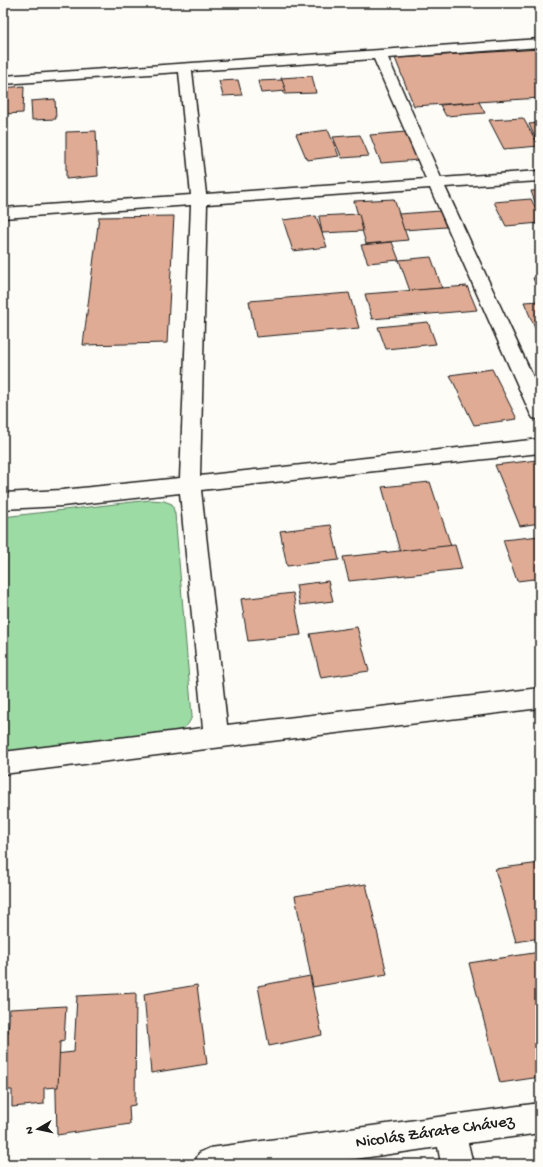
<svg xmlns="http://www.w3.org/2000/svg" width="543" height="1167" font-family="'Gochi Hand',sans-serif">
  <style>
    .green { fill: #9cdba4; stroke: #5c7c60 }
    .building { fill: #dfab94; stroke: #1c1c1c }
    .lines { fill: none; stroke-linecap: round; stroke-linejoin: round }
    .minor-casing { stroke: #1c1c1c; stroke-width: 3 }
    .minor { fill: #fdfcf7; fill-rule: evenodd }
    .labels { text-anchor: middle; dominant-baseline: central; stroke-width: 3; stroke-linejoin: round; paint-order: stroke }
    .near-street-label { font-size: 17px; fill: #1c1c1c; stroke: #fdfcf7 }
  </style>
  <rect width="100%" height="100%" fill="#fdfcf7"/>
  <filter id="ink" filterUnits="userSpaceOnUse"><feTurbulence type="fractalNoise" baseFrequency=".025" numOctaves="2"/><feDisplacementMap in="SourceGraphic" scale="8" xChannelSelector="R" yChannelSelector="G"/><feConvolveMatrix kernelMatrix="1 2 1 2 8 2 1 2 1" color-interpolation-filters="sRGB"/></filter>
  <g filter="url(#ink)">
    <path class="green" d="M150,500L164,501L172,504L175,514L192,716C188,728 182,730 170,732L3,752V517Z"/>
    <g class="building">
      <polygon points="540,49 540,98 414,106 395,58"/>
      <polygon points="312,76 316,93 284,94 281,78"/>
      <polygon points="238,80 242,95 223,96 219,81"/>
      <polygon points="282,80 286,91 261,93 258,81"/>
      <polygon points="24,86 23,113 3,114 3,88"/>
      <polygon points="55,99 56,119 32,120 31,101"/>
      <polygon points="479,102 485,113 446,116 440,105"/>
      <polygon points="523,118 539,146 504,149 489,120"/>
      <polygon points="540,123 540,148 529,124"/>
      <polygon points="328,130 339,156 307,160 296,134"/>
      <polygon points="96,131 98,176 66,179 66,132"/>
      <polygon points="406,132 418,160 381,163 370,135"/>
      <polygon points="360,135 369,156 342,158 333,137"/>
      <polygon points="531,191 540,191 540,216"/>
      <polygon points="394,199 408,240 366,244 354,201"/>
      <polygon points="531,199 540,216 540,223 506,226 494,202"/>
      <polygon points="440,211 446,227 404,230 399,214"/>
      <polygon points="359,214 363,231 322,233 319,216"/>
      <polygon points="174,216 167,343 83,345 99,217"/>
      <polygon points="316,216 327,247 293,251 283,220"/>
      <polygon points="392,242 399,260 368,263 361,245"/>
      <polygon points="431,257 442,288 410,291 399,260"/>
      <polygon points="540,277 540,295 533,278"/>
      <polygon points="467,286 477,310 372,319 365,294"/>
      <polygon points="349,293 359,328 256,337 249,301"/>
      <polygon points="540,301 540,332 537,333 524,302"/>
      <polygon points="428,322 436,344 386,349 378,327"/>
      <polygon points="492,369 517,419 474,425 450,375"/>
      <polygon points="537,460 540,467 540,523 520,526 495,465"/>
      <polygon points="430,482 452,549 401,555 382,487"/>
      <polygon points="331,525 339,560 287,566 280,531"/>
      <polygon points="540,536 540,594 534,579 517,581 503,540"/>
      <polygon points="455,545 462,569 349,581 343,557"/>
      <polygon points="328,581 333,601 300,605 296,585"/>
      <polygon points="293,593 301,635 248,641 241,599"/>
      <polygon points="357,627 369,671 321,678 310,634"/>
      <polygon points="540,863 540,938 516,942 495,869"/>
      <polygon points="366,884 387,974 313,987 295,896"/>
      <polygon points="540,952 540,1077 500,1083 469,963"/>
      <polygon points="310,976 322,1035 269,1046 258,986"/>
      <polygon points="197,985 207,1064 151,1073 144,994"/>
      <polygon points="136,993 135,1105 129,1106 130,1124 57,1135 55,1054 74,1052 77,996"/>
      <polygon points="66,1006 64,1041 60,1042 58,1087 44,1088 44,1104 12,1107 12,1090 3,1090 3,1034 8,1033 10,1009"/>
    </g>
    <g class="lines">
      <g class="minor-casing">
        <g id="minor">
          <path d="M540,39V47L388,58L441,178L540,171V181L445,187L540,392V420L533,418L530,413L430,188L207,204L200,476L540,439V453L201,490L227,725L540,688V708L3,774V752L203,728L180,493L62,506L3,509V493L62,490L180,478L191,205L3,218V208L191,195L179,72L3,84V76ZM374,59L426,179L206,194L192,71Z"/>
          <polygon points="540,1103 540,1133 468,1143 473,1164 441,1164 438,1147 321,1164 194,1164 199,1153 210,1148"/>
        </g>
      </g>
      <use href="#minor" class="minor"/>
    </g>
  </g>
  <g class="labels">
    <g class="near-street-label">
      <text transform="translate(435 1133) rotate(-8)">Nicolás Zárate Chávez</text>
    </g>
  </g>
  <rect width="543" height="1167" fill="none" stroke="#fdfcf7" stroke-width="16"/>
  <rect x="8" y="8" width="527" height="1151" fill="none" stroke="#1c1c1c" stroke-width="1.5" filter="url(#ink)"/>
  <g transform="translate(38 1129) rotate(261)" stroke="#fdfcf7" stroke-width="3" paint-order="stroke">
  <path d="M0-3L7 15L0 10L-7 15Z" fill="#1c1c1c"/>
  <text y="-6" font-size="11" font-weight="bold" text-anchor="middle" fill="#1c1c1c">N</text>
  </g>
</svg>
